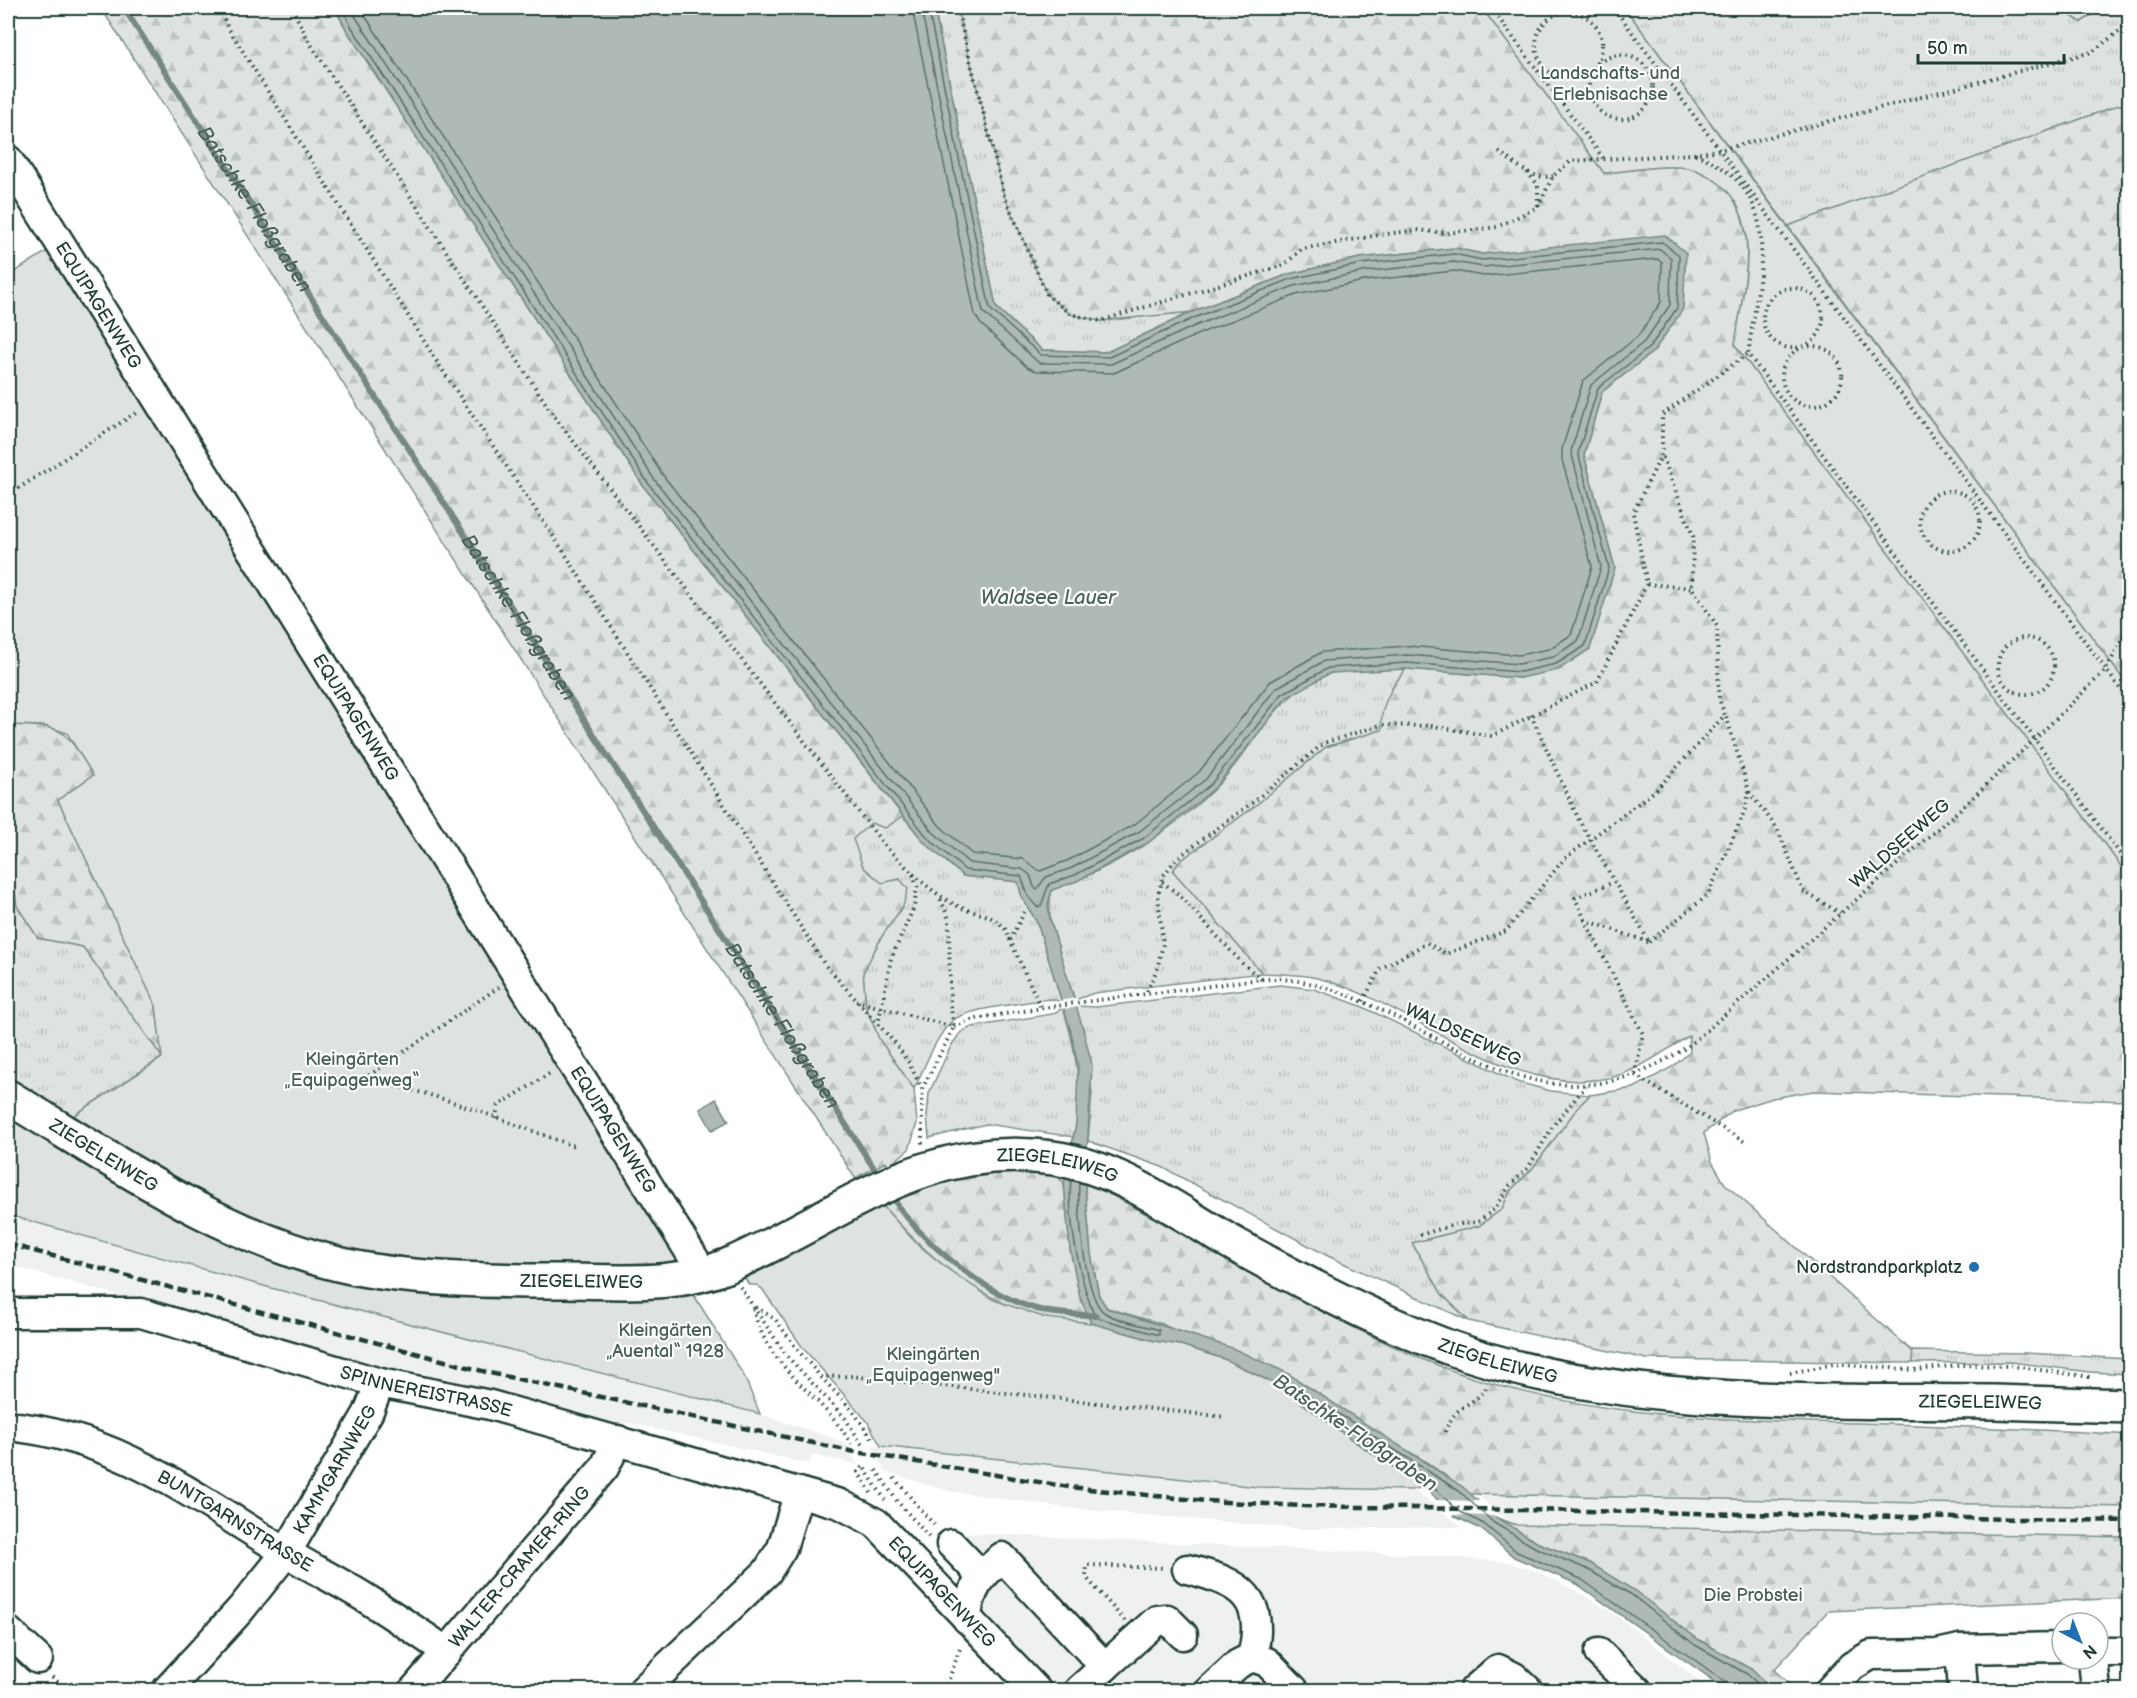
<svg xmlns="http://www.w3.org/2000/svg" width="2137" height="1698" font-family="'Balsamiq Sans',sans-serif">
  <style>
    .built { fill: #eef1f0 }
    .grass { fill: url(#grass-tufts); stroke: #7e908b; stroke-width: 1.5 }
    .forest { fill: url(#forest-firs); stroke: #7e908b; stroke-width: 1.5 }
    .green { fill: #dee3e2; stroke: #7e908b; stroke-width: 1.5 }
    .water { fill: #afbab7; stroke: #758883; stroke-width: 1.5 }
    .pier { fill: #fff }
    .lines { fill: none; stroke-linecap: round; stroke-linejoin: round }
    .shore { stroke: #596f68; stroke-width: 1.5 }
    .stream { stroke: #758883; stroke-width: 6 }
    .minor-casing { stroke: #1f3d34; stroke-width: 33 }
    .major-casing { stroke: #1f3d34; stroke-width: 38 }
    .path { stroke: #1f3d34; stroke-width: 4; stroke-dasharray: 1.5 4.5; stroke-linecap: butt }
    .minor { stroke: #fff; stroke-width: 28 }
    .major { stroke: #fff; stroke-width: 33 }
    .rail { stroke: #1f3d34; stroke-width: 4.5; stroke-dasharray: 9 4.5; stroke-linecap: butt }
    .poi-dot { fill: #1f6fb2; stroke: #fff; stroke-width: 2 }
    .labels { text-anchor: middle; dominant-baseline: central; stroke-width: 4.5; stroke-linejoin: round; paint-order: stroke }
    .park-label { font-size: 18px; fill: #455e57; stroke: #fff }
    .street-label { font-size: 18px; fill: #1f3d34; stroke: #fff }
    .poi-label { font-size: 18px; fill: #1f3d34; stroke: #fff; text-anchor: end }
    .water-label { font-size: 20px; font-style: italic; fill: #4a625b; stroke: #fff }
  </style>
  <defs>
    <pattern id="grass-tufts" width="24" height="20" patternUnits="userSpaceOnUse" patternTransform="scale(1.5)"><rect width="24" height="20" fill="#dee3e2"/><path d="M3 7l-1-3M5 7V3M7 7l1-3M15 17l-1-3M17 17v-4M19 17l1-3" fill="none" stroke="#bec4c2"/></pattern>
    <pattern id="forest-firs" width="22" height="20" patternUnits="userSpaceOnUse" patternTransform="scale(1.5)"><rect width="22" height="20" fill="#dee3e2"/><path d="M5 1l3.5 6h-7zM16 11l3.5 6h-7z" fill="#bec4c2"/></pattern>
  </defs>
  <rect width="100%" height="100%" fill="#fff"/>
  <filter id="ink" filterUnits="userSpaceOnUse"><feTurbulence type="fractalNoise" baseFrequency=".0167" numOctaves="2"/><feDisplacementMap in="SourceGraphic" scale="12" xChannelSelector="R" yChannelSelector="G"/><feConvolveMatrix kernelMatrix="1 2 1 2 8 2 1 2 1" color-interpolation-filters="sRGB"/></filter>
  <g filter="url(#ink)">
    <g class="built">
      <polygon points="8,1216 271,1288 760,1414 845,1442 858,1465 812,1455 810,1464 630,1423 597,1423 379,1367 8,1265"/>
      <polygon points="881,1446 1258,1487 1412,1490 1428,1500 1462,1527 1303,1529 1067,1508 949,1491 885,1472 871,1447"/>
      <polygon points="1476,1494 2129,1507 2129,1537 1517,1525 1503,1517"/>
      <polygon points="947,1532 1421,1555 1507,1562 1533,1570 1575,1590 1618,1616 1710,1690 1056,1690 979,1608 986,1601 982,1575"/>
    </g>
    <g class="grass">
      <polygon points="934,8 957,8 1004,195 1100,321 1192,312 1107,352 1042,350 996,307"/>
      <polygon points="1625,8 2059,8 2081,22 2103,8 2129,8 2129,105 2119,105 1788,226"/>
      <path d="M1406,669L1392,687L1382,730L1326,747L1255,806L1179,862L1173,871L1262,973L1094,993L1075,1000C1065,969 1042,921 1052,890C1112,869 1169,833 1214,789C1255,749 1271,695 1329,674C1345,668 1387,670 1406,669Z"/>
      <path d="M903,816L924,842L963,876L1018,881L1022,898L1037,922L1062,1002L1051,999L1040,1000C1020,1004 963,1008 950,1023C934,1040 925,1067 914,1089L879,1039L866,1007L863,973L882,936L903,906L900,879L882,883L863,867L852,839L871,823L885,828Z"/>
      <polygon points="8,859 11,864 17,906 38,938 83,947 162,1057 58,1126 8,1097"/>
      <polygon points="1280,985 1314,989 1361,1006 1517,1082 1551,1091 1590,1095 1579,1106 1533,1168 1510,1191 1502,1209 1479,1226 1412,1243 1442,1294 1469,1321 1328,1256 1162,1167 1088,1141 1092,1093 1076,1006 1096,1007"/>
      <path d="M1063,1008C1077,1051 1083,1092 1074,1137L986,1124L929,1138L927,1116L929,1093L951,1046L961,1032L972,1027L1052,1014Z"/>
      <polygon points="1912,1351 2024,1353 2129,1359 2129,1374 2089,1372 2011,1362 1913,1363"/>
    </g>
    <g class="forest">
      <polygon points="101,8 335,8 346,29 644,487 903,816 885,828 871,823 853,839 863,867 882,883 900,879 908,889 903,906 882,936 863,973 866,1007 879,1039 914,1089 917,1123 913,1137 909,1149 889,1166 886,1162 855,1178"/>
      <path d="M957,8H1482L1604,173C1630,171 1668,163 1692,169C1702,171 1712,178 1720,184C1765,222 1741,295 1735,345L2129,877V1101L1813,1091L1773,1098L1734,1110L1704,1133L1712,1162L1725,1184L1912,1351L1913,1363L1647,1359L1469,1321L1442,1294L1412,1243L1479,1226L1502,1209L1510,1191L1533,1168L1579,1106L1590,1095L1634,1088L1672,1067L1690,1052L1689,1036C1664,1051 1639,1071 1609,1078C1504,1099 1414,1002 1317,978C1299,974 1280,974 1262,973L1173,871L1179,862L1255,806L1326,747L1382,730C1378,708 1393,685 1406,669L1520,678L1615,568L1584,455L1602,392L1654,351L1563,247L1482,254L1455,248L1360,258L1289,274L1192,312L1100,321L1070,314L1047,295L1004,195Z"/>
      <polygon points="2059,8 2103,8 2081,22"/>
      <polygon points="2119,105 2130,105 2129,687 1788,226"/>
      <path d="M8,725C67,727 62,726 93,775L58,800L156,1006L162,1057L83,947L38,938L17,906L11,864L8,859Z"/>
      <path d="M1006,1172L1056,1174L1064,1183L1070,1249L1080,1297L1091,1323C1076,1322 1059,1322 1045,1318C976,1300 926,1255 880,1203L935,1184Z"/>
      <path d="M1087,1182C1199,1240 1305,1310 1422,1359C1560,1417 1714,1420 1860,1423C1950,1426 2040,1429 2129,1435V1507L1470,1494L1425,1461L1391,1441L1162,1324L1107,1308L1099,1296L1091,1254L1085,1187Z"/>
      <polygon points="1497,1518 1517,1525 2129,1537 2129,1598 1828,1611 1774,1670 1796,1690 1773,1690 1751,1669 1699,1640 1590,1563 1538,1543"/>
    </g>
    <g class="green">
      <path d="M1482,8H1625L2129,687V877L1735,345C1741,295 1766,222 1720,184C1712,178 1702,171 1692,169C1668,163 1630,171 1604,173Z"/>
      <polygon points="60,243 698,1276 344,1266 58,1126 162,1058 156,1006 58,800 93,775 67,733 45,726 8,725 8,276"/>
      <polygon points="8,1110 224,1240 692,1292 744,1376 760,1414 271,1288 8,1215"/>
      <polygon points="880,1203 916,1243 949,1270 994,1300 1046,1318 1091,1323 1155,1341 1181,1345 1227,1360 1279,1386 1355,1442 1424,1487 1412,1490 1258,1487 881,1446 867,1421 803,1348 763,1290 757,1285 749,1285 742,1273"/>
    </g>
    <g class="water">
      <polygon points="335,8 934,8 996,307 1042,350 1107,352 1192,312 1289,274 1360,258 1455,248 1482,254 1665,235 1686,253 1683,309 1654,351 1602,392 1584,455 1615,568 1590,649 1558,670 1520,678 1406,669 1330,673 1286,698 1215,788 1148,843 1077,881 1052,890 1048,904 1050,919 1083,1029 1092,1065 1085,1187 1091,1254 1099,1296 1107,1308 1232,1348 1287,1373 1463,1487 1497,1518 1538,1543 1590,1563 1635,1591 1699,1640 1751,1669 1773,1690 1727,1690 1577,1584 1514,1557 1481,1529 1456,1517 1424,1487 1355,1442 1279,1386 1227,1360 1181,1345 1155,1341 1091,1323 1080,1297 1070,1249 1064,1183 1076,1124 1078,1067 1071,1032 1037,922 1022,898 1018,882 963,876 924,842 644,487 346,29"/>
      <polygon points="716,1099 729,1121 712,1130 700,1109"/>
      <rect x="1911" y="1685" width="43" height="5"/>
    </g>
    <g class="pier">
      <polygon points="1077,998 1080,1007 1061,1009 1058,1001"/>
      <polygon points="1433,1500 1482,1501 1499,1516 1450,1515"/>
    </g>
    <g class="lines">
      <g class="shore">
        <polyline points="342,8 351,26 648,483 928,838 965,870 1021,876 1028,896 1037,907 1041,906 1049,884 1075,875 1144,838 1211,784 1282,694 1328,668 1407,663 1520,672 1556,664 1585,646 1609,568 1578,453 1598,388 1650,347 1677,308 1679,255 1662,242 1482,260 1454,254 1361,264 1291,279 1194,318 1109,357 1041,355 990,309 928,8"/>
        <polyline points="350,8 654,479 933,832 969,863 1022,869 1030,875 1034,887 1037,889 1046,877 1072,868 1140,831 1206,779 1276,688 1324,661 1407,655 1519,664 1553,657 1578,641 1601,567 1571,451 1591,385 1644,342 1670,305 1671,258 1660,249 1483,267 1454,262 1363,272 1294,286 1197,325 1111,364 1039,363 983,312 921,8"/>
        <polyline points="360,8 662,474 940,826 972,854 1023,859 1040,871 1069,860 1135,824 1199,772 1270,682 1322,652 1407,646 1519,655 1549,649 1571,635 1592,567 1562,460 1562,449 1583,381 1638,336 1661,302 1662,262 1657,259 1484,276 1454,271 1364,281 1296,295 1201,333 1114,373 1036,371 1027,367 980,323 975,315 912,8"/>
        <path d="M1071,1180C1067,1218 1080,1281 1095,1317L1159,1335V1330C1143,1325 1120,1322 1105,1313C1085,1302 1077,1206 1079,1182"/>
        <polyline points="1730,1690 1727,1683 1581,1579 1517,1552 1484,1524 1459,1511 1427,1482 1325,1412 1324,1408 1328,1407 1459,1491 1494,1523 1536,1548 1587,1569 1632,1595 1695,1645 1747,1674 1765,1690"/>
      </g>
      <g class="stream">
        <path id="s1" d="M124,8L879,1176"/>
        <path d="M891,1195C920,1242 991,1300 1045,1311C1062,1315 1079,1314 1096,1316"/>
      </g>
      <g class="minor-casing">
        <g id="minor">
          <path id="s2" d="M8,160L698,1265V1276"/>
          <path id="s3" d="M8,1313H141L380,1383L490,1405L840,1504L876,1523L1036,1690"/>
          <path id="s4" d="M8,1426C117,1436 193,1496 284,1551C311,1568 340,1582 367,1599C394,1616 421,1634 447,1652"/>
          <polyline points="951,1544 974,1568 980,1580"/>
          <path d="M1187,1569C1241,1582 1267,1598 1252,1657"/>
          <path d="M967,1619C969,1589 981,1576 1002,1557L1105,1667"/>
          <polyline points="8,1631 38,1659"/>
          <polyline points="1960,1649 1963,1690"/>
          <polyline points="2098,1652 2130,1652"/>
          <polyline points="1599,1653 1637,1690"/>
          <polyline points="2093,1659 2096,1690"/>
          <path id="s5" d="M167,1690L241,1609L286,1553L368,1413L380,1383"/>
          <path id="s6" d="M414,1690L604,1468L618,1440"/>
          <polyline points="643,1690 767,1572 782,1548 799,1492"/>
          <polyline points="1079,1690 1157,1620 1167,1619 1183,1635"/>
          <polyline points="1210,1690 1238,1664 1252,1657 1267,1662 1294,1690"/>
          <polyline points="1474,1690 1498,1669 1514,1677 1528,1690"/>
          <polyline points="1830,1690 1852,1666 1871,1655 1937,1654 1960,1649 2062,1647"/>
        </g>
      </g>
      <g class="major-casing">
        <g id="major">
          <path id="s7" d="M8,1097C112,1159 218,1235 338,1264C402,1280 495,1281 562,1281C617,1281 677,1288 729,1265C840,1217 922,1139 1053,1158C1117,1167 1171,1207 1225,1239C1297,1280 1370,1318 1448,1347C1620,1409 1814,1400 1994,1402C2039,1403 2084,1405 2130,1406"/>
        </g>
      </g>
      <g class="path">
        <polyline points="220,8 227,26 439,365 569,560 825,965 895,1043 909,1063 922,1089 922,1144"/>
        <polyline points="292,8 310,43 554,416 885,846 913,874 917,887 914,907 891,959 878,1024"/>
        <polyline points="957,8 1004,195 1047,295 1070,314 1100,321 1284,265 1302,249 1379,235 1417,230 1447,233 1497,227 1538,207 1553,176 1571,161 1694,154 1720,150 2092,52 2130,23"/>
        <polyline points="1491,8 1603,158"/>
        <polyline points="1614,8 2130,702"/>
        <circle cx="1569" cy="45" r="33"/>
        <circle cx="1621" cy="87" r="32"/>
        <polyline points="8,125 17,139"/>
        <path d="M1499,152C1515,163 1532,181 1553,176"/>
        <path d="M1695,154C1790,191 1758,276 1748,354L2130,867"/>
        <polyline points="1527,172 1538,185 1538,206"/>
        <circle cx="1793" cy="318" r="30"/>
        <circle cx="1812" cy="376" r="30"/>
        <circle cx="1950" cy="521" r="30"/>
        <polyline points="8,495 139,411"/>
        <polyline points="1647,584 1692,588"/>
        <circle cx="2026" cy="666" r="28"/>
        <polyline points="1531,715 1579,820 1649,942"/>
        <polyline points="1749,792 1777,828 1803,891 1840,913"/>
        <path d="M913,874C928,887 942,899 960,907C978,916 989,911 1005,929L1041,1008"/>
        <polyline points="1162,882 1178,894 1242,963 1262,980"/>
        <polyline points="1585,920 1575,898 1614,882"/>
        <polyline points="1010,940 1026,909"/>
        <polyline points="1649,942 1708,895 1746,808 1749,791 1726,716"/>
        <polyline points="1147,991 1157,969 1163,944 1158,896 1163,876 1176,859 1252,803 1324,743 1381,725 1431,726 1492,736 1597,682 1647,584 1633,513 1662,454 1662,415 1748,354"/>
        <polyline points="856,1001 954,1027"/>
        <polyline points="1363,1001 1380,969 1427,943 1446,954 1506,931 1564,859 1656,790 1725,715 1719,699 1717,626 1692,588 1693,536 1662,455"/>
        <path d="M954,1027L970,1020C1043,1007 1116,997 1190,989C1219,985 1251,978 1280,979C1318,981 1354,997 1388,1013C1500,1070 1569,1125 1690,1045L1966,804L2035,739L2106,670L2130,624"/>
        <polyline points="1635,1074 1643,1034 1585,920 1648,942"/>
        <polyline points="1635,1075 1745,1142"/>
        <path d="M330,1078C415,1080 498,1120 577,1147"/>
        <polyline points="364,1079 499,987"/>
        <polyline points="922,1089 954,1027 950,1003 949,919 939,896"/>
        <polyline points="496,1119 498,1106 552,1072"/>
        <polyline points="1420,1235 1453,1225 1478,1222 1485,1217 1496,1207 1509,1186 1528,1168 1553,1126 1586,1086"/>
        <polyline points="740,1287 787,1356 845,1418 863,1446"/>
        <polyline points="756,1307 776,1320 797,1349 821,1377 852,1376 1226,1417"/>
        <path d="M753,1309C769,1372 822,1393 851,1444"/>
        <polyline points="1790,1373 1834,1364 1917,1370 1960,1365 2012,1366 2090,1377"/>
        <polyline points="821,1377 853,1411 873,1440"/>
        <path d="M1445,1432C1456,1401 1474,1408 1488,1385"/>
        <polyline points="876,1470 897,1501 929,1537"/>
        <polyline points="894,1478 936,1527"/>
        <polyline points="871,1493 858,1472 863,1466 885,1500"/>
        <polyline points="1125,1621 1086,1577 1087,1565 1165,1568"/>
        <polyline points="52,1677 67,1690"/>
        <polyline points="945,1690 961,1646"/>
      </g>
      <use href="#minor" class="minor"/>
      <use href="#major" class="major"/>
      <polyline class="rail" points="8,1244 490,1373 850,1451 1069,1487 1206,1501 1304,1506 2130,1521"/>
    </g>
  </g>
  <circle class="poi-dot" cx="1974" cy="1267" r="6"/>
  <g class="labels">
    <g class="park-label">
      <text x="1610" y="73">Landschafts- und<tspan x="1610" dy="21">Erlebnisachse</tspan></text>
      <text x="352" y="1059">Kleingärten<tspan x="352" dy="21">„Equipagenweg“</tspan></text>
      <text x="665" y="1330">Kleingärten<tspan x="665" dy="21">„Auental“ 1928</tspan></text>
      <text x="933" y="1354">Kleingärten<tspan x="933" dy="21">„Equipagenweg"</tspan></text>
      <text x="1753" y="1595">Die Probstei</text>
    </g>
    <g class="street-label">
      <text stroke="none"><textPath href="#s2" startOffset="171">EQUIPAGENWEG</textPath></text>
      <text stroke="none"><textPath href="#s2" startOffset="657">EQUIPAGENWEG</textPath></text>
      <text transform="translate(1900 844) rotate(-41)">WALDSEEWEG</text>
      <text transform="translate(1463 1035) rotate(25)">WALDSEEWEG</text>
      <text stroke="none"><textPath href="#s2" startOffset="1143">EQUIPAGENWEG</textPath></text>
      <text stroke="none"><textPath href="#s7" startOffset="112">ZIEGELEIWEG</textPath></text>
      <text stroke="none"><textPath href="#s7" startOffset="1119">ZIEGELEIWEG</textPath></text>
      <text stroke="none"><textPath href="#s7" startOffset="616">ZIEGELEIWEG</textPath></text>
      <text stroke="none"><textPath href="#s7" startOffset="1605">ZIEGELEIWEG</textPath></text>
      <text stroke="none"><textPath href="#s3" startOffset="429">SPINNEREISTRASSE</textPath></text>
      <text stroke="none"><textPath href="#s7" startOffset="2091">ZIEGELEIWEG</textPath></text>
      <text stroke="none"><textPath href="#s5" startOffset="278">KAMMGARNWEG</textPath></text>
      <text stroke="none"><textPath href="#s4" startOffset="249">BUNTGARNSTRASSE</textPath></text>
      <text stroke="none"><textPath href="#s6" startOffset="162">WALTER-CRAMER-RING</textPath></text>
      <text stroke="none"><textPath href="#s3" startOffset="994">EQUIPAGENWEG</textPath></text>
    </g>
    <g class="poi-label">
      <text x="1962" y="1267">Nordstrandparkplatz</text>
    </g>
    <g class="water-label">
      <text stroke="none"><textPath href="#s1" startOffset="240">Batschke‐Floßgraben</textPath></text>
      <text x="1048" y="598">Waldsee Lauer</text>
      <text stroke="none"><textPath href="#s1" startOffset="726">Batschke‐Floßgraben</textPath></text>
      <text stroke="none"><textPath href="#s1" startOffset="1212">Batschke‐Floßgraben</textPath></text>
      <text transform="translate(1355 1433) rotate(34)">Batschke‐Floßgraben</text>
    </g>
  </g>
  <rect width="2137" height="1698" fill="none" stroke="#fff" stroke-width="30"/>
  <rect x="15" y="15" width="2107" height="1668" fill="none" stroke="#1f3d34" stroke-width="2" filter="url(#ink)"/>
  <g transform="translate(2080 1641) rotate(138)"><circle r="28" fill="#ffffff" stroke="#a5b1ae" stroke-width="1.5"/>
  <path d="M0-4.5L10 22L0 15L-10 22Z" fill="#1f6fb2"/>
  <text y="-9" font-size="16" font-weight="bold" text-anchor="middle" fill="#1f3d34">N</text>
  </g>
  <path d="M1918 54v9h146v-9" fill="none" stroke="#1f3d34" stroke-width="3"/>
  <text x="1927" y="54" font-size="18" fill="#1f3d34" stroke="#ffffff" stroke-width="4.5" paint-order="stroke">50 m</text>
</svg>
